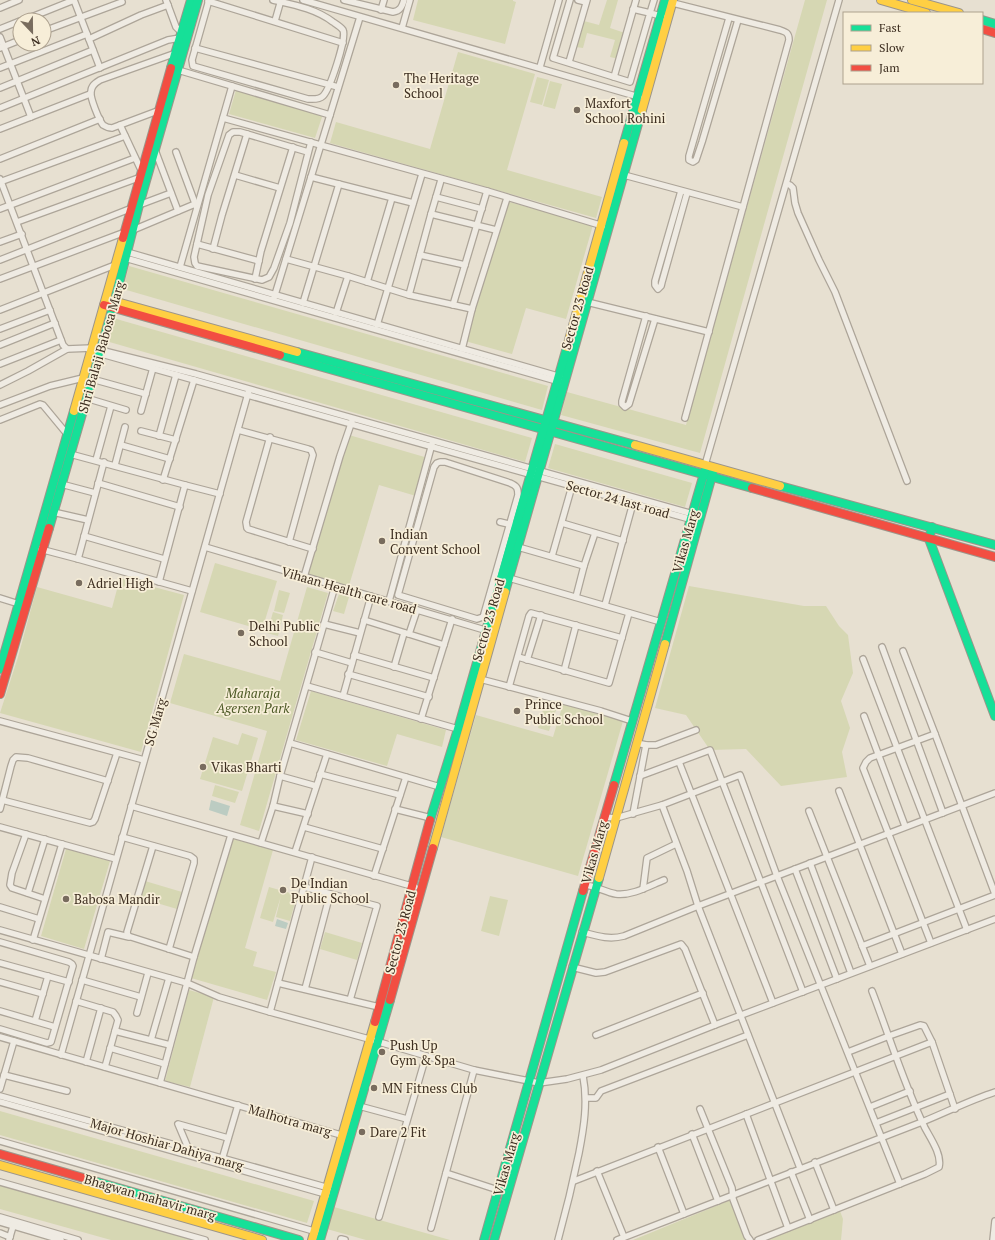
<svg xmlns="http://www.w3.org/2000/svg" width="995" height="1240" font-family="'PT Serif',serif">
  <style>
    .green { fill: #d6d7b3 }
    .water { fill: #bcccc2 }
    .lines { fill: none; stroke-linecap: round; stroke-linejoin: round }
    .street-casing { stroke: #ada599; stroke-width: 8 }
    .fast-casing { stroke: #9c958a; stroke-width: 10 }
    .slow-casing { stroke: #9c958a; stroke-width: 10 }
    .jam-casing { stroke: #9c958a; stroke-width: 10 }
    .street { stroke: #efebe3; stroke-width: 5.5 }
    .fast { stroke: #16e098; stroke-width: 8 }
    .slow { stroke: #ffcf43; stroke-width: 8 }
    .jam { stroke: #f24e42; stroke-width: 8 }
    .poi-dot { fill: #786c5e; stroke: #f7eed8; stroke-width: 1.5 }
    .labels { text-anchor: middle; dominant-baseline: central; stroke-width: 3.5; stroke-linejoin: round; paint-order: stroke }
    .poi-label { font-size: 13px; fill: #3d2e20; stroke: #f7eed8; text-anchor: start }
    .street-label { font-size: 13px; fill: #3d2e20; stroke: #f7eed8 }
    .park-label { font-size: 13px; font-style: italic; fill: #4d5a26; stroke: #f7eed8 }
  </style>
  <rect width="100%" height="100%" fill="#e7e0d1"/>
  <g class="green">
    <polygon points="418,0 513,0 513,1 516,2 505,44 413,20"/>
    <polygon points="607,0 618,0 610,28 625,33 619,59 610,57 615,40 587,33 583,48 576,47 584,21 599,25"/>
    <polygon points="805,0 827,0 700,453 561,415 567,392 686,425"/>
    <polygon points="458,52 535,74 507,170 602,197 596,218 330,143 336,122 430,149"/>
    <polygon points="537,77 549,80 542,105 530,102"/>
    <polygon points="550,81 562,84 555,109 543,106"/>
    <polygon points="236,90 323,114 315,138 229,114"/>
    <polygon points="505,201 593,225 566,319 526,308 512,354 465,341"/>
    <polygon points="129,266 548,386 542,410 123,289"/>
    <polygon points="113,318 532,438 525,462 106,341"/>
    <polygon points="349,435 428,458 416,496 379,485 348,589 307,578"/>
    <polygon points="555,444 692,483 685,507 548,468"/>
    <polygon points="215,563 277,581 262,630 200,612"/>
    <polygon points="120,578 184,595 141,752 0,713 18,657 37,587 112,608"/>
    <polygon points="689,586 804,606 826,606 839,626 848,635 853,673 841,701 850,728 842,752 847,777 781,786 746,749 710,750 686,715 655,708"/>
    <polygon points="307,587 328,593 259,831 240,825 267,731 170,703 184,654 280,681"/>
    <polygon points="279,590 290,593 284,613 274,611"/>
    <polygon points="339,594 349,597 344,614 333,611"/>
    <polygon points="273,612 283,615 278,636 267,633"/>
    <polygon points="311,691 446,730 442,747 397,734 387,766 296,740"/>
    <polygon points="563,704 623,721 578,876 441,837 476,715 553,737"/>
    <polygon points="544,706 556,710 549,731 538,728"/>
    <polygon points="242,733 258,738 242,791 200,779 213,737 238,745"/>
    <polygon points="215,785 239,792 235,803 212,796"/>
    <polygon points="233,839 273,850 245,948 257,952 253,966 276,972 267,1000 191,978"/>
    <polygon points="66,849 110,861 84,949 41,936"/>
    <polygon points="145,881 182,892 177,909 140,898"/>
    <polygon points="269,887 297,895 290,921 276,917 281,896 273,922 260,918"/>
    <polygon points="490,896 508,900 499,936 481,931"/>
    <polygon points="325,932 362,943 357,960 320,949"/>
    <polygon points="189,990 214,997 190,1087 165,1081"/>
    <polygon points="0,1111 314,1201 307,1223 0,1135"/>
    <polygon points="0,1184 197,1240 111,1240 0,1209"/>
    <polygon points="733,1199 748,1240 633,1240"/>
    <polygon points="334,1207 450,1240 366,1240 327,1229"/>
    <polygon points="840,1211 843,1219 841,1240 762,1240"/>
  </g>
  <g class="water">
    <polygon points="211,800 230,806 227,816 209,810"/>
    <polygon points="277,919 288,923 286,929 275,926"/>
  </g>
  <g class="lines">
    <g class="street-casing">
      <g id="street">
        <polyline points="74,0 100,68"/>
        <polyline points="166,0 176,27 182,33"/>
        <path d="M209,0L192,60L193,66L308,99C313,99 319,100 323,96C330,89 347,38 343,30C341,27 336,24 333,22C316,9 295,5 273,0"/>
        <polyline points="303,0 639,97"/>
        <path d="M344,0L393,12C400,11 402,7 404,0"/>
        <polyline points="570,0 553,58 630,82 650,13 633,9"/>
        <polyline points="578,0 586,2"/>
        <polyline points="654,0 650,13 664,17"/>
        <polyline points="208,1 343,43"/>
        <path d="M673,3L780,30C786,32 789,33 789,40L685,418"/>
        <polyline points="0,8 19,0"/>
        <polyline points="381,10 384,0"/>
        <polyline points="729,18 689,156 689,160 693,162 696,160 702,142 738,20"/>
        <polyline points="24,20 74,0"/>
        <polyline points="275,21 281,0"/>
        <polyline points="402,28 410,0"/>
        <polyline points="0,29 20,21"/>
        <polyline points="44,31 122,2"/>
        <polyline points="0,37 31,117"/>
        <polyline points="89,39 141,15 168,5"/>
        <polyline points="0,48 20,40"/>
        <polyline points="195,48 338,87"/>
        <polyline points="569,62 587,0"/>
        <polyline points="540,67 559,0"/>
        <polyline points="0,68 87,34"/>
        <polyline points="178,70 330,115"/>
        <polyline points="614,77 636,0"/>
        <polyline points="0,88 93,50"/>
        <polyline points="0,108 168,40 180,38"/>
        <path d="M160,110L112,128C109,128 106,127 103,125C99,120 90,98 91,92C91,86 95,83 100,80L176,53"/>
        <polyline points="223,118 487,191 603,226"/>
        <polyline points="120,125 142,172"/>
        <polyline points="0,129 90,94"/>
        <polyline points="155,150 178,211"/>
        <polyline points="176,152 196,206"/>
        <polyline points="308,152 240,132 233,132 229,135 208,195 194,257 195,263 197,266 262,280 269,277 274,268 290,223 311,142"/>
        <polyline points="0,159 100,119"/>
        <polyline points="235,175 280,188"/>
        <polyline points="624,175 743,207"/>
        <polyline points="311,177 413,203"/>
        <polyline points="0,179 63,345 67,349 92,348 196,374 700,516"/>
        <polyline points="0,182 125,136"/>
        <polyline points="787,184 790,185 793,188 795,203 798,213 819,260 835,292 907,481"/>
        <polyline points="681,191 655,281 655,285 658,289 661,286 662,282 687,193"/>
        <polyline points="436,197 482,209"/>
        <polyline points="139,205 171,193"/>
        <polyline points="0,209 135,158"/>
        <polyline points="431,214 496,230"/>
        <polyline points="17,222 141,177"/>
        <polyline points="133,230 195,204"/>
        <polyline points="0,242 22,234"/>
        <polyline points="197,244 259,261"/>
        <polyline points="213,249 222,215 247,134"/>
        <polyline points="127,252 561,377"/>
        <polyline points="420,255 465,265"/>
        <polyline points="125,258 560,382"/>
        <polyline points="286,259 348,276 409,295 472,309"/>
        <polyline points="0,260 132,208"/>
        <polyline points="180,267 232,86"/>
        <polyline points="0,279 125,232"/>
        <polyline points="255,279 261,251 293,147"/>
        <polyline points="367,282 392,198"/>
        <polyline points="409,295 431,214 441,180"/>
        <polyline points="274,298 360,17"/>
        <polyline points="587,302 709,332"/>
        <polyline points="303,303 339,184"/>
        <polyline points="453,305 487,191"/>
        <polyline points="0,310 115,265"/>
        <polyline points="336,313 348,276"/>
        <polyline points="646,316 622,401 622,404 625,407 629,404 655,319"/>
        <polyline points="377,325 422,174"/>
        <polyline points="0,329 50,310"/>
        <polyline points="0,345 55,323"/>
        <polyline points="88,349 91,351 693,520"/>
        <polyline points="462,349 472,309 507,198"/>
        <polyline points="0,364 61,340"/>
        <polyline points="92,379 146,394"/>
        <polyline points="0,385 28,371 67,349"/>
        <polyline points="86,398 126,410"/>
        <polyline points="0,405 50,386 83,378"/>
        <polyline points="141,411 153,368"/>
        <polyline points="0,420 40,404 43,405 67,434"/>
        <polyline points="238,430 308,449 311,450 313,455 289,542"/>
        <polyline points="141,431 176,440"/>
        <polyline points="159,436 176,375"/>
        <polyline points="270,437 246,522 247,528 248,529 313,549"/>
        <polyline points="121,445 170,459"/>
        <polyline points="70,454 185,485 220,494"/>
        <polyline points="96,460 111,406"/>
        <path d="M440,462H445L510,483C517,486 518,488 518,495L484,614L483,617L477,619L398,595L434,467L437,463Z"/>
        <polyline points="115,465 125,427"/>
        <polyline points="705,465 839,0"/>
        <polyline points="163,480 194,380"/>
        <polyline points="98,483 180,507"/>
        <polyline points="61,484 95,493"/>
        <polyline points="53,512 88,520"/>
        <polyline points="500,522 513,525"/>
        <polyline points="562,523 623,541"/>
        <polyline points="84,536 164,559"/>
        <polyline points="205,547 488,631"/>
        <polyline points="518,547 584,566"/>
        <polyline points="40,549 78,559 192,591"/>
        <polyline points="552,556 572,486"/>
        <polyline points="78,559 104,462"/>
        <polyline points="304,577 340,456 352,421"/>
        <polyline points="509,578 661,622"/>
        <polyline points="159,582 185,485"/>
        <polyline points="576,597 584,566 595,533"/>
        <polyline points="0,598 19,604"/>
        <polyline points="389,601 432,444"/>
        <polyline points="605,605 633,503"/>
        <polyline points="364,620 444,645"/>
        <polyline points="324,624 360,633"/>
        <polyline points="409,634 417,610"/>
        <polyline points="882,647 943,813"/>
        <polyline points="903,651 935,734 995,894"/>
        <polyline points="315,652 352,663"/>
        <polyline points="354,655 434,678"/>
        <polyline points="518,657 609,683 629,613"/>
        <polyline points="863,659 967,930"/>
        <polyline points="527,660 541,615"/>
        <polyline points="394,667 404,633"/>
        <polyline points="564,671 576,625"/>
        <polyline points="348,674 429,697"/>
        <polyline points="480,679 601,711 632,721"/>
        <polyline points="307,686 458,729"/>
        <polyline points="509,687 529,616 531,613 622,638"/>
        <polyline points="343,696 371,596"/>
        <polyline points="864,716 905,826"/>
        <polyline points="421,719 452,619"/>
        <polyline points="0,721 144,760"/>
        <polyline points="290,743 440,787"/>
        <polyline points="637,743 646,745 656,745 696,730"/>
        <polyline points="679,762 773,1003"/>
        <polyline points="320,774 400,795"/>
        <polyline points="280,776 316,786"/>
        <polyline points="640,776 710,750 803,992"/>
        <polyline points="839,791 902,954"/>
        <polyline points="2,800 90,823 93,822 95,819 117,753"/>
        <polyline points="662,805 687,871 698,906 800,1168"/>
        <polyline points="131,806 415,887"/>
        <polyline points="273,806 308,814"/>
        <polyline points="0,809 11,766 13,760 16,757 28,758 108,781"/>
        <polyline points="395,809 431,818"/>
        <polyline points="809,811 870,966"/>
        <polyline points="633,814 646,745"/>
        <polyline points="604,817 616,818 662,805 740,775 777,876 900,1184"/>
        <polyline points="0,827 116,859"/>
        <polyline points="304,827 383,849"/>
        <polyline points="26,834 12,873 10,885 12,888 45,899"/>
        <polyline points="122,837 190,856 194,859 194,863 169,949"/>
        <polyline points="261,843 273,806 280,776 335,586"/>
        <polyline points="153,846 127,932 128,936 194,957"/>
        <polyline points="295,852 327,754"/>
        <polyline points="810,863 851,973"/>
        <polyline points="795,869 837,979"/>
        <polyline points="374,876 406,777"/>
        <path d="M585,885C596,886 605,892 616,894C632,896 649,886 664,880"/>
        <polyline points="304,887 377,906 350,1000"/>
        <polyline points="643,889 647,858 676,844"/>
        <polyline points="28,893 45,839"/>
        <polyline points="0,907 39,919"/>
        <polyline points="0,930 187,983 219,997 270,1012 369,1039 474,1070 539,1083 567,1079 601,1070 715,1025 995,919"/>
        <path d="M582,932C597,936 609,940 624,936L698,906L995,793"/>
        <polyline points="33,940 62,844"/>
        <polyline points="0,942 69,962 72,964 73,966 51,1042 47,1043 0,1029"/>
        <polyline points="931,943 863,768 866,762 870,758 935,734"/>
        <polyline points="862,946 995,895"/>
        <polyline points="101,959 108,932 129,937"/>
        <polyline points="0,963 69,982"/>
        <polyline points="572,967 596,973 605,972 681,944 685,949 715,1025"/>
        <polyline points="82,980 141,997"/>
        <polyline points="0,982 43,994"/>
        <polyline points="278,983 379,1007"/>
        <polyline points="305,989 330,894"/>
        <polyline points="76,1001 113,1012 116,1016 118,1020 105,1067"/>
        <polyline points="0,1011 55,1027"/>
        <polyline points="270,1012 312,857"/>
        <polyline points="137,1013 148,973"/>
        <polyline points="35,1021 48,976"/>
        <polyline points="115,1031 170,1045"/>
        <polyline points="596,1035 703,993"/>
        <polyline points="0,1037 341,1135"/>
        <polyline points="151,1040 169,978"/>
        <polyline points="110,1048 165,1064"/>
        <polyline points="848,1052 889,1036 920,1025 924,1026 932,1042 955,1109"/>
        <polyline points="61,1055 249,390"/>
        <polyline points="86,1062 101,1008"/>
        <polyline points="4,1075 67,1091"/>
        <polyline points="160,1083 194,957 231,835"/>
        <polyline points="0,1089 14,1041"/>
        <polyline points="0,1096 329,1188"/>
        <polyline points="586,1098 596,1098 601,1091 748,1035"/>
        <polyline points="0,1102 329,1195"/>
        <polyline points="359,1106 407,1119"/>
        <polyline points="870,1107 910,1091"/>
        <polyline points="700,1109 732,1188 733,1199 747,1236 750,1240"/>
        <polyline points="746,1114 788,1228"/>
        <polyline points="876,1123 950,1094"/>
        <polyline points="692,1134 718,1201"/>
        <polyline points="0,1141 317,1232"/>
        <polyline points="658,1147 684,1214"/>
        <polyline points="189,1150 178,1124 228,1138"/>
        <polyline points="815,1162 834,1210"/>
        <polyline points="221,1163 238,1105"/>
        <polyline points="597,1171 624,1237"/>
        <polyline points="791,1172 810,1220"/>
        <polyline points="446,1173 498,1190"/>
        <polyline points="574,1181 932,1042"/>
        <polyline points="0,1182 205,1240"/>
        <polyline points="0,1217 78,1240"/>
        <polyline points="379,1217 426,1056"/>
        <polyline points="0,1222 61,1240"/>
        <polyline points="431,1228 474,1070"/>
        <polyline points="0,1233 10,1237"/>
        <polyline points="341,1239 345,1240"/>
        <polyline points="9,1240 14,1223"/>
        <path d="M558,1240C566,1211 573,1182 579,1153C584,1127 588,1102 583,1076"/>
        <path d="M617,1240C718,1200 820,1161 922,1122C947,1112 970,1100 995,1092"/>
        <path d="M758,1240L925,1174L939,1167C942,1155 931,1139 925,1128C904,1085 889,1035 872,991"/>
        <polyline points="993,1240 995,1221"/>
      </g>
    </g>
    <g class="fast-casing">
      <g id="fast">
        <polyline points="982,20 995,24"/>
        <polyline points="171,68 191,0"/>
        <polyline points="624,143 665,0"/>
        <polyline points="297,352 635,445"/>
        <polyline points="280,355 752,488"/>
        <polyline points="780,486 995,545"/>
        <polyline points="932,527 929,539 995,716"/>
        <polyline points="49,528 113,307 139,205 198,0"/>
        <polyline points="505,592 642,110"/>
        <polyline points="665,644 713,472"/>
        <polyline points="0,669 74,411"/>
        <polyline points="614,785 705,470"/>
        <polyline points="430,820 458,729 567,347"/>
        <polyline points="94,1181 299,1240"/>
        <polyline points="320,1240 390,1000"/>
        <polyline points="484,1240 583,891"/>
        <polyline points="494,1240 599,878"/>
      </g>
    </g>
    <g class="slow-casing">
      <g id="slow">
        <polyline points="881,0 926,13"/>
        <polyline points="912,0 959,13"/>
        <polyline points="642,110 673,0"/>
        <polyline points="106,299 297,352"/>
        <polyline points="567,347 624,143"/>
        <polyline points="74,411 123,238"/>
        <polyline points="635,445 780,486"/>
        <polyline points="433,848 505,592"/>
        <polyline points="599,878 665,644"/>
        <polyline points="0,1165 262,1240"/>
        <polyline points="312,1240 375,1022"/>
      </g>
    </g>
    <g class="jam-casing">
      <g id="jam">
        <polyline points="982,29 995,33"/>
        <polyline points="123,238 171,68"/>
        <polyline points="104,305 280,355"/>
        <polyline points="752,488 995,557"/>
        <polyline points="0,694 49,528"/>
        <polyline points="583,891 614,785"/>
        <polyline points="390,1000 433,848"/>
        <polyline points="375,1022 430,820"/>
        <polyline points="0,1154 94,1181"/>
      </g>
    </g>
    <use href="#street" class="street"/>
    <use href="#fast" class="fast"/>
    <use href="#slow" class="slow"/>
    <use href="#jam" class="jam"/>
  </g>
  <g class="poi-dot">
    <circle cx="396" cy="85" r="4"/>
    <circle cx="577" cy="110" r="4"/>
    <circle cx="382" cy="541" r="4"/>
    <circle cx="79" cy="583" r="4"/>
    <circle cx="241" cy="633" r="4"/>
    <circle cx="517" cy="711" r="4"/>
    <circle cx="203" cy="767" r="4"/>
    <circle cx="283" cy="890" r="4"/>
    <circle cx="66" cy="899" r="4"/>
    <circle cx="382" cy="1052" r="4"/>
    <circle cx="374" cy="1088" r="4"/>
    <circle cx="362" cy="1132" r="4"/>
  </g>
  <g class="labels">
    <g class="poi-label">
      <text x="404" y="78">The Heritage<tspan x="404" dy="15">School</tspan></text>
      <text x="585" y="103">Maxfort<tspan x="585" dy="15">School Rohini</tspan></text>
      <text x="390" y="534">Indian<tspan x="390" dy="15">Convent School</tspan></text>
      <text x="87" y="583">Adriel High</text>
      <text x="249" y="626">Delhi Public<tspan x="249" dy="15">School</tspan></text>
      <text x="525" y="704">Prince<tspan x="525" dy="15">Public School</tspan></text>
      <text x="211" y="767">Vikas Bharti</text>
      <text x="291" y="883">De Indian<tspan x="291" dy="15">Public School</tspan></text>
      <text x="74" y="899">Babosa Mandir</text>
      <text x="390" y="1045">Push Up<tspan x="390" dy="15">Gym &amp; Spa</tspan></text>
      <text x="382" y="1088">MN Fitness Club</text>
      <text x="370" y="1132">Dare 2 Fit</text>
    </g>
    <g class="street-label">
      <text transform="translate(577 308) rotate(-74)">Sector 23 Road</text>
      <text transform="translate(101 347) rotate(-74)">Shri Balaji Babosa Marg</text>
      <text transform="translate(618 499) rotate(16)">Sector 24 last road</text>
      <text transform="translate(685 541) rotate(-74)">Vikas Marg</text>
      <text transform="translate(349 590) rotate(16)">Vihaan Health care road</text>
      <text transform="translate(488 620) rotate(-74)">Sector 23 Road</text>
      <text transform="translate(155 722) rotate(-74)">SG Marg</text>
      <text transform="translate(594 852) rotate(-74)">Vikas Marg</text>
      <text transform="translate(400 932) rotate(-75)">Sector 23 Road</text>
      <text transform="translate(290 1120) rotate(16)">Malhotra marg</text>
      <text transform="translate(167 1144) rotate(16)">Major Hoshiar Dahiya marg</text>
      <text transform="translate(506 1164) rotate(-74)">Vikas Marg</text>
      <text transform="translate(150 1197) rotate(16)">Bhagwan mahavir marg</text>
    </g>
    <g class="park-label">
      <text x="253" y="693">Maharaja<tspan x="253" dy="15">Agersen Park</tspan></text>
    </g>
  </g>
  <rect x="843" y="12" width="140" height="72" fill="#f7eed8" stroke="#ada18e"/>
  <rect x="851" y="25" width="20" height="6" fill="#16e098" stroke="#ada18e"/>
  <text x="879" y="32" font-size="12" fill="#3d2e20">Fast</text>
  <rect x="851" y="45" width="20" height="6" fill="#ffcf43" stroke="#ada18e"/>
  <text x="879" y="52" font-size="12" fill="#3d2e20">Slow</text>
  <rect x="851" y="65" width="20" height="6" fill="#f24e42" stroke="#ada18e"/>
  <text x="879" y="72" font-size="12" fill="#3d2e20">Jam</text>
  <g transform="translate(32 32) rotate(158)"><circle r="19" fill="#f7eed8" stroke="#ada18e"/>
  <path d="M0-3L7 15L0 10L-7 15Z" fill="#786c5e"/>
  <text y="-6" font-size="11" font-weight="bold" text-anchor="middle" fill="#3d2e20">N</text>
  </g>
</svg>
